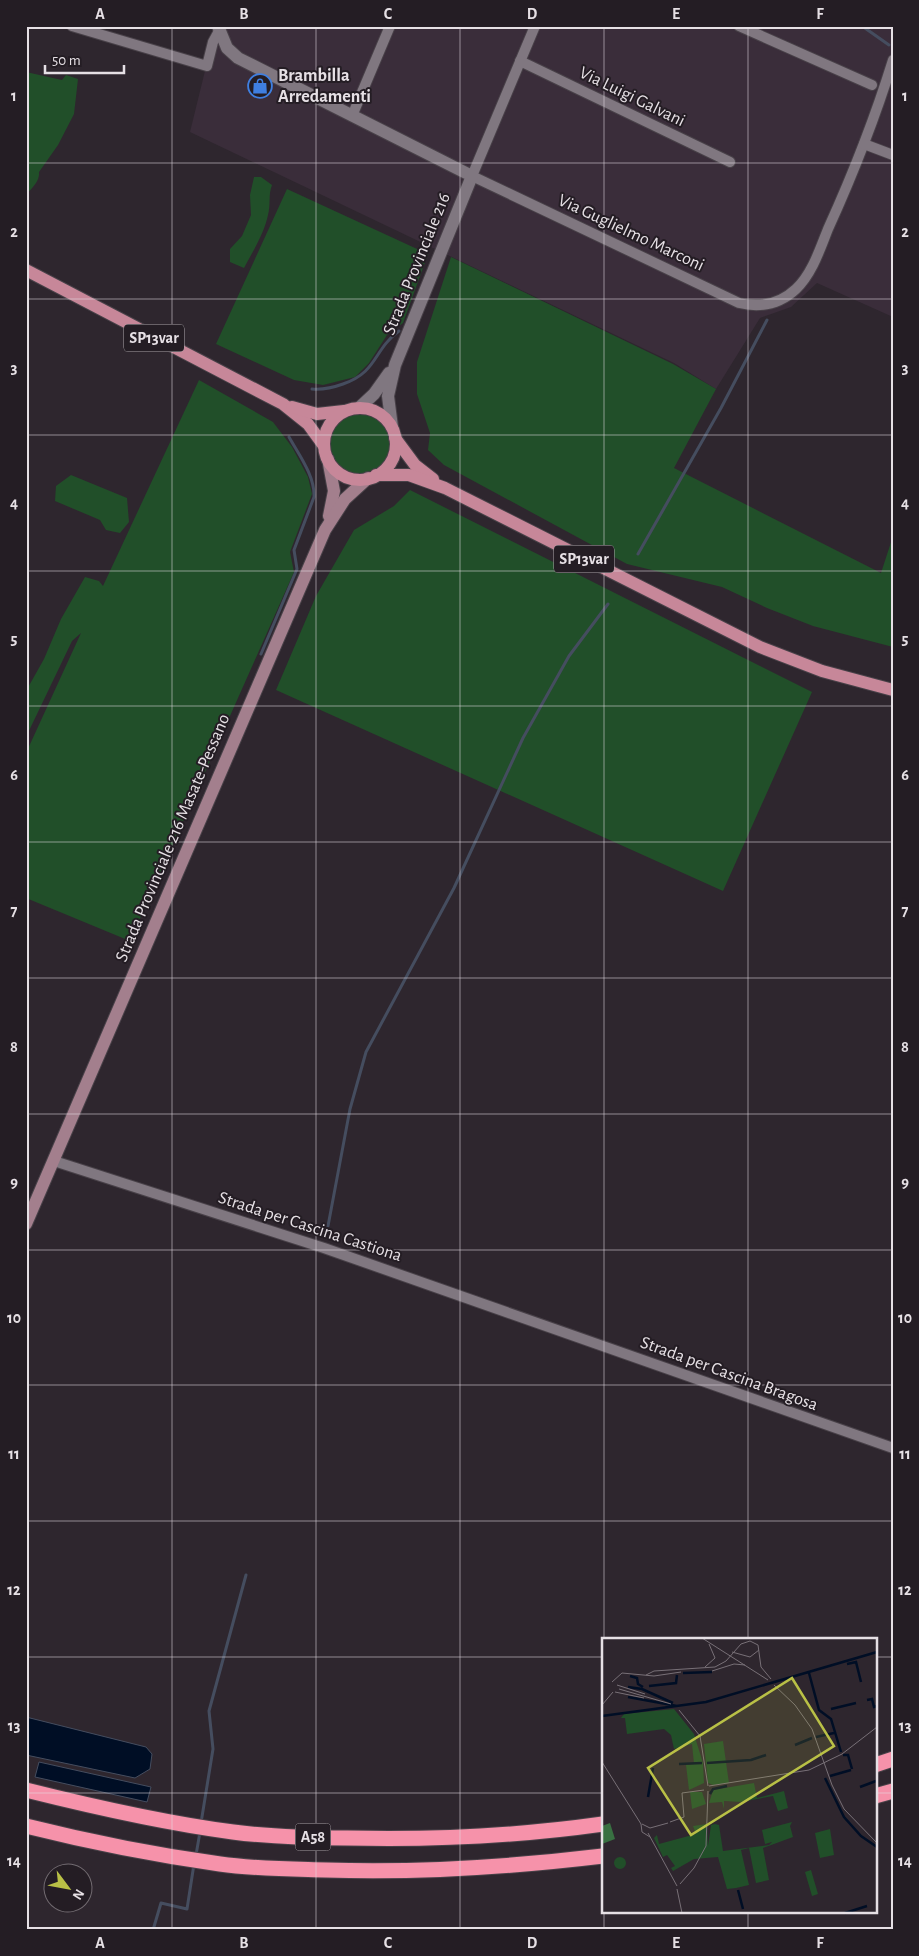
<svg xmlns="http://www.w3.org/2000/svg" width="919" height="1956" font-family="'Alegreya Sans',sans-serif">
  <style>
    .built { fill: #3a2d3a }
    .green { fill: #214f29 }
    .water { fill: #000e25; stroke: #454d5f }
    .lines { fill: none; stroke-linecap: round; stroke-linejoin: round }
    .stream { stroke: #454d5f; stroke-width: 3 }
    .minor-casing { stroke: #484148; stroke-width: 12 }
    .tertiary-casing { stroke: #484148; stroke-width: 14 }
    .secondary-casing { stroke: #484148; stroke-width: 14 }
    .primary-casing { stroke: #484148; stroke-width: 14 }
    .motorway-casing { stroke: #484148; stroke-width: 17 }
    .minor { stroke: #807780; stroke-width: 10 }
    .tertiary { stroke: #807780; stroke-width: 12 }
    .secondary { stroke: #a37f8d; stroke-width: 12 }
    .primary { stroke: #c78799; stroke-width: 12 }
    .motorway { stroke: #f692aa; stroke-width: 15 }
    .grid { fill: none; stroke: #e6e0e5; stroke-width: 1; stroke-opacity: 0.55 }
    .labels { text-anchor: middle; dominant-baseline: central; stroke-width: 4; stroke-linejoin: round; paint-order: stroke }
    .shield { fill: #241d24; stroke: #aca6ab; stroke-width: 1 }
    .shield-label { font-size: 16px; font-weight: bold; fill: #e6e0e5 }
    .poi-label { font-size: 18px; font-weight: bold; fill: #e6e0e5; stroke: #241d24; text-anchor: start }
    .street-label { font-size: 18px; fill: #e6e0e5; stroke: #241d24 }
    .inset-river { fill: none; stroke: #000e25; stroke-width: 2.5 }
    .inset-road { fill: none; stroke: #787077; stroke-width: 1 }
    .view { fill: #b9c046; fill-opacity: 0.15; stroke: #b9c046; stroke-width: 2.5 }
    .inset-edge { fill: none; stroke: #e6e0e5; stroke-width: 2.5 }
    .neatline { fill: none; stroke: #e6e0e5; stroke-width: 2 }
    .grid-label { font-size: 16px; text-anchor: middle; font-weight: bold; fill: #e6e0e5 }
  </style>
  <rect width="100%" height="100%" fill="#2e262e"/>
  <polygon class="built" points="216,26 893,26 893,317 817,283 791,307 760,318 716,389 674,363 190,132"/>
  <g class="green">
    <path d="M26,72L62,80L66,75L78,79L74,114L58,145L39,172C40,181 32,188 26,195Z"/>
    <path d="M254,177H261L272,185C268,195 271,204 268,215C264,234 253,251 244,268L230,262V249L242,236L251,215L250,195Z"/>
    <polygon points="287,189 428,254 403,323 387,335 369,363 355,377 323,385 294,380 216,344"/>
    <polygon points="451,257 673,364 716,389 674,468 881,573 893,536 893,647 813,626 767,608 722,587 627,564 444,465 428,450 430,433 417,394 417,362"/>
    <polygon points="199,380 273,422 292,447 308,477 312,494 290,552 294,572 130,941 26,898 26,753 81,633 72,641 26,737 26,691 44,659 61,619 85,577 99,581 103,586"/>
    <circle cx="360" cy="444" r="30"/>
    <polygon points="71,475 127,498 129,522 120,533 106,530 100,520 55,501 56,486"/>
    <polygon points="410,490 812,692 723,891 276,690 316,596 354,530 394,506"/>
  </g>
  <g class="water">
    <polygon points="26,1717 146,1747 152,1754 150,1769 135,1778 26,1755"/>
    <polygon points="39,1762 151,1787 147,1802 35,1777"/>
  </g>
  <g class="lines">
    <g class="stream">
      <polyline points="862,26 889,45"/>
      <path d="M312,389C324,390 332,388 343,384C378,372 373,350 399,331"/>
      <polyline points="638,554 721,408 767,320"/>
      <path d="M261,654L297,569L294,550L314,497C315,476 299,455 289,437"/>
      <polyline points="328,1226 350,1109 366,1052 454,888 523,738 569,656 608,604"/>
      <polyline points="201,1823 213,1749 209,1711 246,1575"/>
      <polyline points="196,1855 200,1832"/>
      <polyline points="153,1930 161,1903 187,1909 194,1864"/>
    </g>
    <g class="minor-casing">
      <g id="minor">
        <polyline points="72,26 207,66 213,42 219,31"/>
        <path d="M535,26L472,176L739,303C760,308 780,304 796,289C812,274 820,249 828,229C853,174 875,118 893,60"/>
        <polyline points="739,26 872,85"/>
        <polyline points="520,61 730,162"/>
        <polyline points="352,116 390,26"/>
        <polyline points="864,144 893,155"/>
        <polyline points="54,1161 324,1248 893,1448"/>
      </g>
    </g>
    <g class="tertiary-casing">
      <g id="tertiary">
        <polyline points="218,26 227,48 238,58 472,176 395,365 388,396 392,427"/>
        <polyline points="359,408 374,394 389,373"/>
      </g>
    </g>
    <g class="secondary-casing">
      <g id="secondary">
        <polyline points="328,459 334,491 329,516"/>
        <polyline points="26,1224 325,530 345,499 368,478"/>
      </g>
    </g>
    <g class="primary-casing">
      <g id="primary">
        <polyline points="26,270 283,404 308,424 324,446"/>
        <polyline points="292,407 317,414 344,411"/>
        <circle cx="360" cy="444" r="36"/>
        <polyline points="395,438 415,465 433,479"/>
        <polyline points="376,475 409,475 445,488 760,647 822,671 893,690"/>
      </g>
    </g>
    <g class="motorway-casing">
      <g id="motorway">
        <polyline points="875,1765 893,1759"/>
        <path d="M26,1790C94,1807 164,1823 233,1832C271,1837 309,1838 347,1838C432,1840 518,1836 603,1824"/>
        <polyline points="875,1796 893,1791"/>
        <path d="M26,1826C90,1842 155,1855 220,1864C255,1869 291,1869 326,1870C419,1873 511,1867 603,1856"/>
      </g>
    </g>
    <use href="#minor" class="minor"/>
    <use href="#tertiary" class="tertiary"/>
    <use href="#secondary" class="secondary"/>
    <use href="#primary" class="primary"/>
    <use href="#motorway" class="motorway"/>
  </g>
  <path class="grid" d="M172,26V1930M316,26V1930M460,26V1930M604,26V1640M748,26V1640M26,163H893M26,299H893M26,435H893M26,571H893M26,706H893M26,842H893M26,978H893M26,1114H893M26,1250H893M26,1385H893M26,1521H893M26,1657H603M875,1657H893M26,1793H603M875,1793H893M604,1912V1930M748,1912V1930"/>
  <defs>
    <g id="shop-ring" transform="scale(1.25)"><circle r="9.5" fill="#241d24" stroke="#3f7fe0" stroke-width="1.5"/><path d="M-5-2.5h2.3a2.7 3.5 0 0 1 5.4 0H5L5.5 6h-11ZM-1.5-2.5h3a1.5 2.3 0 0 0-3 0Z" fill="#3f7fe0"/></g>
  </defs>
  <g fill-rule="evenodd">
    <use href="#shop-ring" x="260" y="86"/>
  </g>
  <g class="labels">
    <g class="shield">
      <rect x="124" y="324.5" width="60" height="27" rx="4"/>
      <rect x="554" y="545.5" width="60" height="27" rx="4"/>
      <rect x="295.5" y="1823.5" width="35" height="27" rx="4"/>
    </g>
    <g class="shield-label">
      <text x="154" y="338">SP13var</text>
      <text x="584" y="559">SP13var</text>
      <text x="313" y="1837">A58</text>
    </g>
    <g class="poi-label">
      <text x="278" y="76">Brambilla<tspan x="278" dy="21">Arredamenti</tspan></text>
    </g>
    <g class="street-label">
      <text transform="translate(632 97) rotate(26)">Via Luigi Galvani</text>
      <text transform="translate(631 233) rotate(25)">Via Guglielmo Marconi</text>
      <text transform="translate(417 264) rotate(-68)">Strada Provinciale 216</text>
      <text transform="translate(173 838) rotate(-67)">Strada Provinciale 216 Masate-Pessano</text>
      <text transform="translate(310 1227) rotate(18)">Strada per Cascina Castiona</text>
      <text transform="translate(729 1374) rotate(20)">Strada per Cascina Bragosa</text>
    </g>
  </g>
  <g transform="translate(602 1638)">
    <rect width="275" height="275" fill="#2e262e"/>
    <path d="M72,71L92,96L101,125L102,145L87,152L84,127L92,126L90,106L72,111L69,97L62,91L25,96L23,80H19L22,76ZM121,103L127,145L111,147L106,145L102,106ZM152,145L155,160L182,153L186,170L176,173L171,158L139,164L122,163V171L120,164L107,165L111,152ZM88,154H100L104,166L90,171ZM190,184L188,188L191,199L161,210L167,242L154,245L147,210L139,212L147,247L134,250L125,251L116,219L92,221L71,233L69,230L73,228L65,217L61,219L52,200L55,197L57,206L94,196L91,188L105,186L106,208L109,187L113,186L117,187L121,213L167,207L170,204L163,206L160,192ZM228,191L232,217L218,220L213,195ZM12 225a6 6 0 1 1 12 0a6 6 0 1 1-12 0ZM209,232L216,256L210,258L203,234Z" fill="#214f29"/>
    <path d="M8,185L13,201L0,206V188Z" fill="#397042"/>
    <path class="inset-river" d="M245,26L254,24L259,44M81,35L110,34M207,35L217,72L229,81L239,114M28,38L35,40L36,46L41,49M47,48L74,45L75,37M26,49L40,51L71,65M26,59L75,68M265,62L270,61L272,69L275,68M229,71L254,65M0,78L104,64L275,14M214,99L232,95M193,107L210,100M241,117H246L250,131M105,125L149,122L164,117M77,126L100,125M228,138L249,132M223,140L242,179L259,198L275,209M258,149L274,143M108,156L111,151L125,148M46,159L51,130M136,252L141,271M243,275L265,268"/>
    <path class="inset-road" d="M100,0L166,42M130,14L148,19L157,12M103,29L113,20L107,6M110,33L132,26L143,27M44,37L52,33L113,29L124,23L139,6L148,3L156,7L159,29L169,41M10,44L20,35L52,38L79,34M15,47L43,56M172,47L193,67L210,91L230,147L242,171L275,205M17,51L69,66M13,54L42,60M0,67L11,54M77,72L98,98L106,148M0,124L39,186L40,194L48,199M107,148L207,132L240,116L275,89M68,184L82,179L80,155L102,152M40,186L48,190L66,185M46,195L75,248M78,246L92,230L104,208L106,153M75,251L80,275"/>
    <path class="view" d="M190,40L232,108L89,197L46,130Z"/>
    <rect width="275" height="275" class="inset-edge"/>
  </g>
  <rect width="919" height="1956" fill="none" stroke="#241d24" stroke-width="55"/>
  <g transform="translate(68 1888) rotate(122)"><circle r="24" fill="#241d24" stroke="#726b71"/>
  <path d="M0-4L9 19L0 12L-9 19Z" fill="#b9c046"/>
  <text y="-8" font-size="14" font-weight="bold" text-anchor="middle" fill="#e6e0e5">N</text>
  </g>
  <path d="M45 65v8h79v-8" fill="none" stroke="#e6e0e5" stroke-width="2.5"/>
  <text x="52" y="65" font-size="15" fill="#e6e0e5" stroke="#241d24" stroke-width="4" paint-order="stroke">50 m</text>
  <rect x="28" y="28" width="864" height="1900" class="neatline"/>
  <g class="grid-label">
    <text x="100" y="19">A</text>
    <text x="244" y="19">B</text>
    <text x="388" y="19">C</text>
    <text x="532" y="19">D</text>
    <text x="676" y="19">E</text>
    <text x="820" y="19">F</text>
    <text x="14" y="101">1</text>
    <text x="905" y="101">1</text>
    <text x="14" y="237">2</text>
    <text x="905" y="237">2</text>
    <text x="14" y="373">3</text>
    <text x="905" y="373">3</text>
    <text x="14" y="508">4</text>
    <text x="905" y="508">4</text>
    <text x="14" y="644">5</text>
    <text x="905" y="644">5</text>
    <text x="14" y="780">6</text>
    <text x="905" y="780">6</text>
    <text x="14" y="916">7</text>
    <text x="905" y="916">7</text>
    <text x="14" y="1052">8</text>
    <text x="905" y="1052">8</text>
    <text x="14" y="1187">9</text>
    <text x="905" y="1187">9</text>
    <text x="14" y="1323">10</text>
    <text x="905" y="1323">10</text>
    <text x="14" y="1459">11</text>
    <text x="905" y="1459">11</text>
    <text x="14" y="1595">12</text>
    <text x="905" y="1595">12</text>
    <text x="14" y="1731">13</text>
    <text x="905" y="1731">13</text>
    <text x="14" y="1866">14</text>
    <text x="905" y="1866">14</text>
    <text x="100" y="1948">A</text>
    <text x="244" y="1948">B</text>
    <text x="388" y="1948">C</text>
    <text x="532" y="1948">D</text>
    <text x="676" y="1948">E</text>
    <text x="820" y="1948">F</text>
  </g>
</svg>
